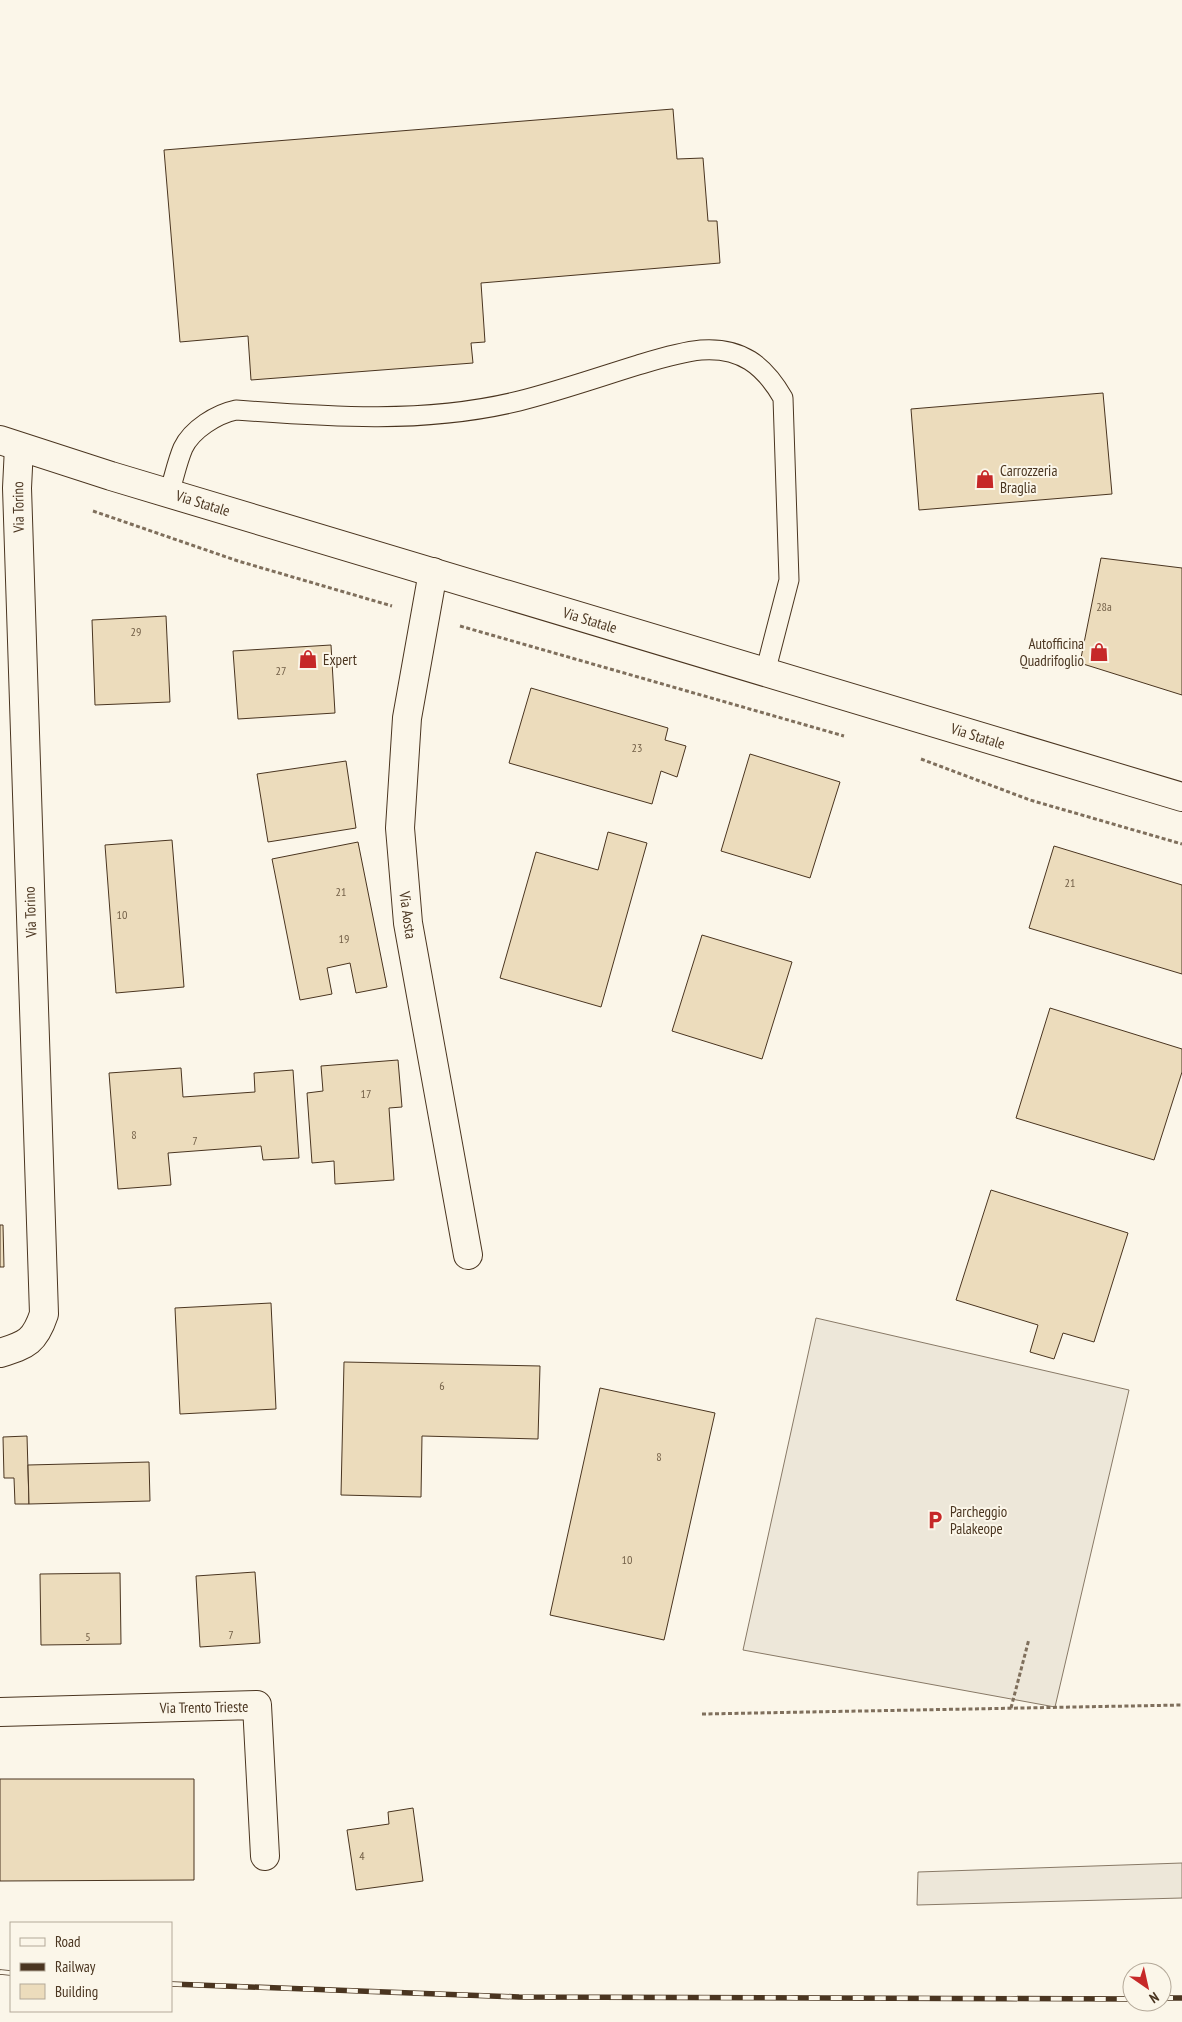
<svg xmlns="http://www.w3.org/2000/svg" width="1182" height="2022" font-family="'PT Sans Narrow',sans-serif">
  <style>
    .parking { fill: #ede7d9; stroke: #887966 }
    .building { fill: #ecdcbc; stroke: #4a3520 }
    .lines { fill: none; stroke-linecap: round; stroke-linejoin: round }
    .lane-casing { stroke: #4a3520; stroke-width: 21 }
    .street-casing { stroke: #4a3520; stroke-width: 30 }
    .secondary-casing { stroke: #4a3520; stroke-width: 30 }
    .path { stroke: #7f6f5c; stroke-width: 3; stroke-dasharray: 4 2.5; stroke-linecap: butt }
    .lane { stroke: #fbf6e9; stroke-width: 19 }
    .street { stroke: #fbf6e9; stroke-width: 28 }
    .secondary { stroke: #fbf6e9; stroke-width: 28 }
    .rail-casing { stroke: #4a3520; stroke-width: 5.5 }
    .rail { stroke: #fbf6e9; stroke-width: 4; stroke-dasharray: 11; stroke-linecap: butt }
    .labels { text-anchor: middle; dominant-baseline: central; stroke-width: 4; stroke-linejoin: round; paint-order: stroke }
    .number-label { font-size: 12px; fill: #725f47 }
    .poi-label { font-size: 15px; fill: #4a3520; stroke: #fbf6e9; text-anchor: start }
    .street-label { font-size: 15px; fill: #4a3520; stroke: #fbf6e9 }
  </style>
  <rect width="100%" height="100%" fill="#fbf6e9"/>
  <g class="parking">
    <polygon points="816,1318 1129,1390 1055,1707 743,1650"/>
    <polygon points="1182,1863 1182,1898 917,1905 918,1872"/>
  </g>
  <g class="building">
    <polygon points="673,109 677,159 703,158 708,221 717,221 720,263 481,283 485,342 471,343 473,363 251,380 248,336 180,342 164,150"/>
    <polygon points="1103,393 1112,494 919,510 911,409"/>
    <polygon points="1101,558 1182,568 1182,695 1080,663"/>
    <polygon points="166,616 170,702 95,705 92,620"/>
    <polygon points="331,645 335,713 238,719 233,651"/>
    <polygon points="531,688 668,728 665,740 686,746 677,777 661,771 652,804 509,763"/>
    <polygon points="750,754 840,782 810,878 721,851"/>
    <polygon points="346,761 356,828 268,842 257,774"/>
    <polygon points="608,832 647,843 601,1007 500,978 536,852 598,870"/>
    <polygon points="172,840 184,987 116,993 105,845"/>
    <polygon points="358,842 387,987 356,993 350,963 327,968 332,994 300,1000 272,859"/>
    <polygon points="1054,846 1182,885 1182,974 1029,928"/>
    <polygon points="702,935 792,962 762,1059 672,1031"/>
    <polygon points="1050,1008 1182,1049 1182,1072 1154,1160 1016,1118"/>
    <polygon points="398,1060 402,1107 389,1108 394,1180 335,1184 334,1161 312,1163 307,1093 323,1091 321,1066"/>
    <polygon points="181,1068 183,1097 255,1092 254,1073 293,1070 299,1158 263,1160 261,1146 168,1153 171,1185 118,1189 109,1073"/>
    <polygon points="991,1190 1128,1233 1094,1342 1063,1333 1054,1359 1030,1352 1038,1325 956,1300"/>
    <polygon points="0,1225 3,1225 4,1267 0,1267"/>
    <polygon points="271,1303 276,1409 180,1414 175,1308"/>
    <polygon points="344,1362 540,1366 538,1439 422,1436 421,1497 341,1495"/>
    <polygon points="600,1388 715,1413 664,1640 550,1615"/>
    <polygon points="27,1436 29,1504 15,1504 14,1478 4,1478 3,1437"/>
    <polygon points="149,1462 150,1501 29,1504 28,1465"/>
    <polygon points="255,1572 260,1643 200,1647 196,1576"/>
    <polygon points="120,1573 121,1644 41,1645 40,1574"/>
    <polygon points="0,1779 194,1779 194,1880 0,1881"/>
    <polygon points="413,1808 423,1881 356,1890 347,1830 389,1824 388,1812"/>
  </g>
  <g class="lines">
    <g class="lane-casing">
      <path id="lane" d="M169,493C174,478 177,462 183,448C192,429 217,414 236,410C330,417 426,424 519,401C559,391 599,377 638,365C658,359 680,352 701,350C741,347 764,365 783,398L789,580L765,673"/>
    </g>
    <g class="street-casing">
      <g id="street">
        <polyline points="433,572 407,718 400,828 408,923 468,1255"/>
        <path d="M0,1353C27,1345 35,1341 44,1314L17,488L19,447"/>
        <polyline points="0,1712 257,1705 265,1856"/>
      </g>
    </g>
    <g class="secondary-casing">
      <polyline id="secondary" points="0,440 111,476 1182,797"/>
    </g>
    <g class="path">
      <polyline points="93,511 238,561 392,606"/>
      <polyline points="460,626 844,736"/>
      <polyline points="921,759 1030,800 1182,844"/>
      <polyline points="1011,1708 1029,1639"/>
      <polyline points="702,1714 1182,1705"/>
    </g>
    <use href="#lane" class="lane"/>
    <use href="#street" class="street"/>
    <use href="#secondary" class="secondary"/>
    <g class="rail-casing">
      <g id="rail">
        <polyline points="0,1972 11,1973"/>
        <polyline points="171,1984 519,1997 1132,1999"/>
        <polyline points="1162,1998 1182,1998"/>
      </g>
    </g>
    <use href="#rail" class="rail"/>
  </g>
  <defs>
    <g id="shop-bare" transform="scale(1.5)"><path d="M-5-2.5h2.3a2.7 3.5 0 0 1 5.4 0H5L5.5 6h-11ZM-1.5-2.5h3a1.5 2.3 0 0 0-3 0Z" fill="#c62828" stroke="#fbf6e9" stroke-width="2.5" paint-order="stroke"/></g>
    <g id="parking-bare" transform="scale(1.5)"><path d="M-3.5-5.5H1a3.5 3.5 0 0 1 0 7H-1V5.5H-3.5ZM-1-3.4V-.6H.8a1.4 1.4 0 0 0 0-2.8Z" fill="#c62828" stroke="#fbf6e9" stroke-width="2.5" paint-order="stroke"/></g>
  </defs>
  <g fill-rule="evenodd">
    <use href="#shop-bare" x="985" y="479"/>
    <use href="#shop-bare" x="1099" y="652"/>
    <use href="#shop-bare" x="308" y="659"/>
    <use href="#parking-bare" x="935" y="1520"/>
  </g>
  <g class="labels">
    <g class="number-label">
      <text x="1104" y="606">28a</text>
      <text x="136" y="631">29</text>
      <text x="281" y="670">27</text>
      <text x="637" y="747">23</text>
      <text x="1070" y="882">21</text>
      <text x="341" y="891">21</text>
      <text x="122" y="914">10</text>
      <text x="344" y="938">19</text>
      <text x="366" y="1093">17</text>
      <text x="134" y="1134">8</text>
      <text x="195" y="1140">7</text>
      <text x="442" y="1385">6</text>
      <text x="659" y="1456">8</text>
      <text x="627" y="1559">10</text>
      <text x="231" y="1634">7</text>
      <text x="88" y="1636">5</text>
      <text x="362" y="1855">4</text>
    </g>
    <g class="poi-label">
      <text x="1000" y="470">Carrozzeria<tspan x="1000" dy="17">Braglia</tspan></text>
      <text x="1084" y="643" text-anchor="end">Autofficina<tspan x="1084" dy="17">Quadrifoglio</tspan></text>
      <text x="323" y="659">Expert</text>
      <text x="950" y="1511">Parcheggio<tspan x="950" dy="17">Palakeope</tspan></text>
    </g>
    <g class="street-label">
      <text transform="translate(203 503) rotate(17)">Via Statale</text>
      <text transform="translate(18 507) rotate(-91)">Via Torino</text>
      <text transform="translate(590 620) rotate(17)">Via Statale</text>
      <text transform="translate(978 736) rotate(17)">Via Statale</text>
      <text transform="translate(30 912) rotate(-92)">Via Torino</text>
      <text transform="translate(408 915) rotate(82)">Via Aosta</text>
      <text transform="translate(204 1707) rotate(-1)">Via Trento Trieste</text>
    </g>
  </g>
  <rect x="10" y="1922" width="162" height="90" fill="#fbf6e9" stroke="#b4a999"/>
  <rect x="20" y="1938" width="25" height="8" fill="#fbf6e9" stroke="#b4a999"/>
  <text x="55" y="1947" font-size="15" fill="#4a3520">Road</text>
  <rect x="20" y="1963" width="25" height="8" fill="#4a3520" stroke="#b4a999"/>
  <text x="55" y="1972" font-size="15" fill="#4a3520">Railway</text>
  <rect x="20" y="1984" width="25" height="15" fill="#ecdcbc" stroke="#b4a999"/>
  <text x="55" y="1997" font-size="15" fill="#4a3520">Building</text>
  <g transform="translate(1147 1987) rotate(146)"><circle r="24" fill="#fbf6e9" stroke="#b4a999"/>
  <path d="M0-4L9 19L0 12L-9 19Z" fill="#c62828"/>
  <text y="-8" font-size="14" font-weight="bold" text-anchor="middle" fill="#4a3520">N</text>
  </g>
</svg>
